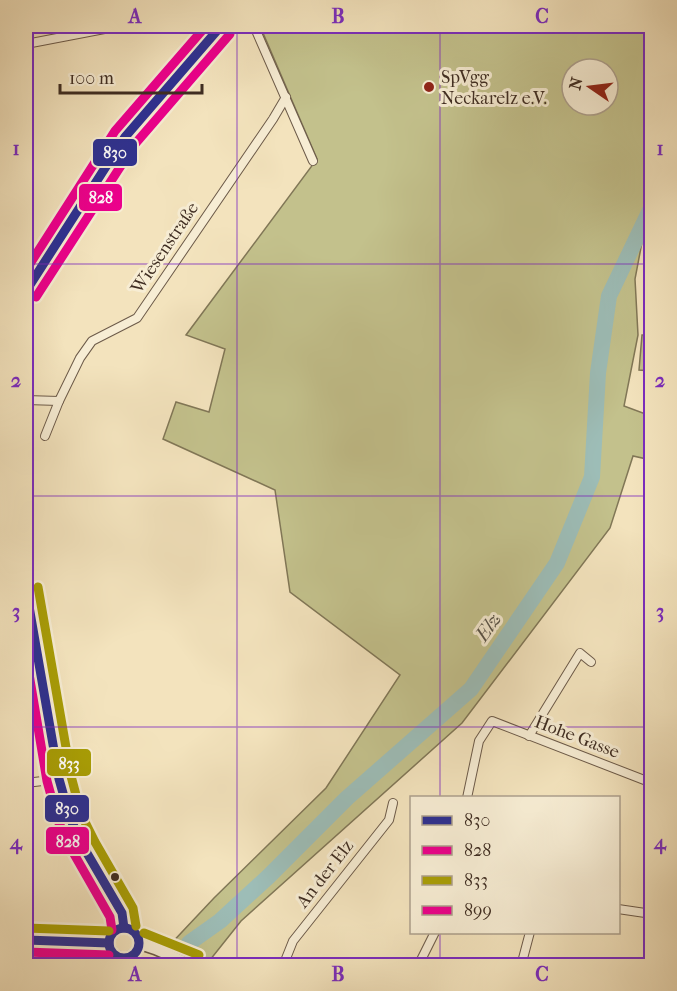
<svg xmlns="http://www.w3.org/2000/svg" width="677" height="991" font-family="'IM FELL French Canon',serif">
  <style>
    .green { fill: #c3c18c; stroke: #817757; stroke-width: 1.5; fill-rule: evenodd }
    .lines { fill: none; stroke-linecap: round; stroke-linejoin: round }
    .stream { stroke: #77837b; stroke-width: 3 }
    .river { stroke: #9dbdb7; stroke-width: 16 }
    .minor-casing { stroke: #6c5a49; stroke-width: 10 }
    .tertiary-casing { stroke: #6c5a49; stroke-width: 13 }
    .minor { stroke: #f7edd4; stroke-width: 8 }
    .tertiary { stroke: #f7edd4; stroke-width: 10 }
    .bus-1-casing { stroke: #f7edd4; stroke-width: 14 }
    .bus-2-casing { stroke: #f7edd4; stroke-width: 14 }
    .bus-3-casing { stroke: #f7edd4; stroke-width: 14 }
    .bus-4-casing { stroke: #f7edd4; stroke-width: 14 }
    .bus-1 { stroke: #2e3192; stroke-width: 9 }
    .bus-2 { stroke: #ec008c; stroke-width: 9 }
    .bus-3 { stroke: #a89d06; stroke-width: 9 }
    .bus-4 { stroke: #ec008c; stroke-width: 9 }
    .grid { fill: none; stroke: #7b2cbf; stroke-width: 1.5; stroke-opacity: 0.55 }
    .poi-dot { fill: #8f2418; stroke: #f7edd4; stroke-width: 2 }
    .bus-dot { fill: #3f2d22; stroke: #f7edd4; stroke-width: 2 }
    .labels { text-anchor: middle; dominant-baseline: central; stroke-width: 6; stroke-linejoin: round; paint-order: stroke }
    .poi-label { font-size: 18px; fill: #3f2d22; stroke: #f7edd4; text-anchor: start }
    .street-label { font-size: 18px; fill: #3f2d22; stroke: #f7edd4 }
    .water-label { font-size: 20px; font-style: italic; fill: #565147; stroke: #f7edd4 }
    .line-badge { stroke: #f7edd4; stroke-width: 2 }
    .badge-label { font-size: 16px; text-anchor: middle; font-weight: bold; fill: #fff }
    .neatline { fill: none; stroke: #7b2cbf; stroke-width: 2 }
    .grid-label { font-size: 20px; text-anchor: middle; font-weight: bold; fill: #7b2cbf }
  </style>
  <rect width="100%" height="100%" fill="#f3e3bd"/>
  <filter id="stains"><feTurbulence type="fractalNoise" baseFrequency=".00333" numOctaves="4"/><feColorMatrix values="0 0 0 0 .2 0 0 0 0 .09 0 0 0 0 .02 0 0 0 .5 -.17"/></filter>
  <radialGradient id="worn" r=".72"><stop offset=".6" stop-color="#630" stop-opacity="0"/><stop offset="1" stop-color="#630" stop-opacity=".3"/></radialGradient>
  <g class="green">
    <path d="M260,26H651V195L635,279L638,335L624,406L651,416V460L633,456L610,528L462,723L241,921L206,965L150,966L214,898L326,788L400,675L290,592L275,490L163,439L176,402L209,412L225,349L186,335L317,159ZM572,69H608V105H572Z"/>
    <polygon points="642,335 651,335 651,371 639,370"/>
  </g>
  <g class="lines">
    <polyline class="stream" points="645,221 652,215"/>
    <polyline class="river" points="176,966 189,943 220,921 269,876 347,798 471,689 557,563 592,477 598,373 609,296 652,206"/>
    <g class="minor-casing">
      <g id="minor">
        <polyline points="254,26 313,161"/>
        <polyline points="26,44 120,26"/>
        <polyline points="26,400 59,401 80,358 92,341 137,318 273,119 286,97"/>
        <polyline points="45,436 59,401"/>
        <polyline points="529,736 580,653 591,662"/>
        <polyline points="26,783 59,779"/>
        <polyline points="467,798 479,741 492,721 652,783"/>
        <polyline points="618,909 652,914"/>
        <polyline points="283,966 293,941 389,820 393,803"/>
        <polyline points="418,966 435,932"/>
        <polyline points="521,966 530,932"/>
      </g>
    </g>
    <g class="tertiary-casing">
      <g id="tertiary">
        <polyline points="26,291 125,137 221,26"/>
        <polyline points="26,589 59,779 70,818 84,848 122,913 124,928"/>
        <circle cx="124" cy="943" r="15"/>
        <polyline points="26,940 109,943"/>
        <polyline points="140,944 155,949 194,966"/>
        <polyline points="648,966 652,951"/>
      </g>
    </g>
    <use href="#minor" class="minor"/>
    <use href="#tertiary" class="tertiary"/>
    <g class="bus-1-casing">
      <g id="bus-1">
        <polyline points="26,291 125,137 221,26"/>
        <polyline points="26,589 59,779 70,818 84,848 122,913 124,928"/>
        <circle cx="124" cy="943" r="15"/>
        <polyline points="26,940 109,943"/>
      </g>
    </g>
    <g class="bus-2-casing">
      <g id="bus-2">
        <polyline points="36,297 135,144 230,34"/>
        <polyline points="26,656 47,781 58,821 74,854 110,917 112,930"/>
        <polyline points="26,952 109,955"/>
      </g>
    </g>
    <g class="bus-3-casing">
      <g id="bus-3">
        <polyline points="38,587 71,776 81,814 95,842 133,908 136,926"/>
        <polyline points="26,928 109,931"/>
        <polyline points="144,933 199,955"/>
      </g>
    </g>
    <g class="bus-4-casing">
      <polyline id="bus-4" points="26,270 115,131 206,26"/>
    </g>
    <use href="#bus-1" class="bus-1"/>
    <use href="#bus-2" class="bus-2"/>
    <use href="#bus-3" class="bus-3"/>
    <use href="#bus-4" class="bus-4"/>
  </g>
  <path class="grid" d="M237,26V966M440,26V798M26,264H652M26,496H652M26,727H652M440,932V966"/>
  <circle class="poi-dot" cx="429" cy="87" r="6"/>
  <circle class="bus-dot" cx="115" cy="877" r="5"/>
  <g class="labels">
    <g class="poi-label">
      <text x="441" y="77">SpVgg<tspan x="441" dy="21">Neckarelz e.V.</tspan></text>
    </g>
    <g class="street-label">
      <text transform="translate(165 248) rotate(-56)">Wiesenstraße</text>
      <text transform="translate(577 737) rotate(21)">Hohe Gasse</text>
      <text transform="translate(325 874) rotate(-52)">An der Elz</text>
    </g>
    <g class="water-label">
      <text transform="translate(488 627) rotate(-55)">Elz</text>
    </g>
  </g>
  <g class="line-badge">
    <rect x="92" y="138" width="46" height="29" rx="6" fill="#2e3192"/>
    <rect x="78" y="183" width="45" height="29" rx="6" fill="#ec008c"/>
    <rect x="46" y="748" width="46" height="29" rx="6" fill="#a89d06"/>
    <rect x="44" y="794" width="46" height="29" rx="6" fill="#2e3192"/>
    <rect x="45" y="826" width="45" height="29" rx="6" fill="#ec008c"/>
  </g>
  <g class="badge-label">
    <text x="115" y="158">830</text>
    <text x="101" y="203">828</text>
    <text x="69" y="769">833</text>
    <text x="67" y="814">830</text>
    <text x="68" y="847">828</text>
  </g>
  <rect width="677" height="991" fill="none" stroke="#f3e3bd" stroke-width="66"/>
  <rect x="410" y="796" width="210" height="138" fill="#f7edd4" stroke="#ada08d" stroke-width="1.5"/>
  <rect x="422" y="816" width="30" height="9" fill="#2e3192" stroke="#ada08d" stroke-width="1.5"/>
  <text x="464" y="826" font-size="18" fill="#3f2d22">830</text>
  <rect x="422" y="846" width="30" height="9" fill="#ec008c" stroke="#ada08d" stroke-width="1.5"/>
  <text x="464" y="856" font-size="18" fill="#3f2d22">828</text>
  <rect x="422" y="876" width="30" height="9" fill="#a89d06" stroke="#ada08d" stroke-width="1.5"/>
  <text x="464" y="886" font-size="18" fill="#3f2d22">833</text>
  <rect x="422" y="906" width="30" height="9" fill="#ec008c" stroke="#ada08d" stroke-width="1.5"/>
  <text x="464" y="916" font-size="18" fill="#3f2d22">899</text>
  <g transform="translate(590 87) rotate(284)"><circle r="28" fill="#f7edd4" stroke="#ada08d" stroke-width="1.5"/>
  <path d="M0-4.5L10 22L0 15L-10 22Z" fill="#8f2418"/>
  <text y="-9" font-size="16" font-weight="bold" text-anchor="middle" fill="#3f2d22">N</text>
  </g>
  <path d="M60 84v9h142v-9" fill="none" stroke="#3f2d22" stroke-width="3"/>
  <text x="69" y="84" font-size="18" fill="#3f2d22" stroke="#f7edd4" stroke-width="4.5" paint-order="stroke">100 m</text>
  <rect x="33" y="33" width="611" height="925" class="neatline"/>
  <g class="grid-label">
    <text x="135" y="23">A</text>
    <text x="338" y="23">B</text>
    <text x="542" y="23">C</text>
    <text x="16" y="155">1</text>
    <text x="660" y="155">1</text>
    <text x="16" y="387">2</text>
    <text x="660" y="387">2</text>
    <text x="16" y="618">3</text>
    <text x="660" y="618">3</text>
    <text x="16" y="849">4</text>
    <text x="660" y="849">4</text>
    <text x="135" y="981">A</text>
    <text x="338" y="981">B</text>
    <text x="542" y="981">C</text>
  </g>
  <rect width="100%" height="100%" filter="url(#stains)"/>
  <rect width="100%" height="100%" fill="url(#worn)"/>
</svg>
